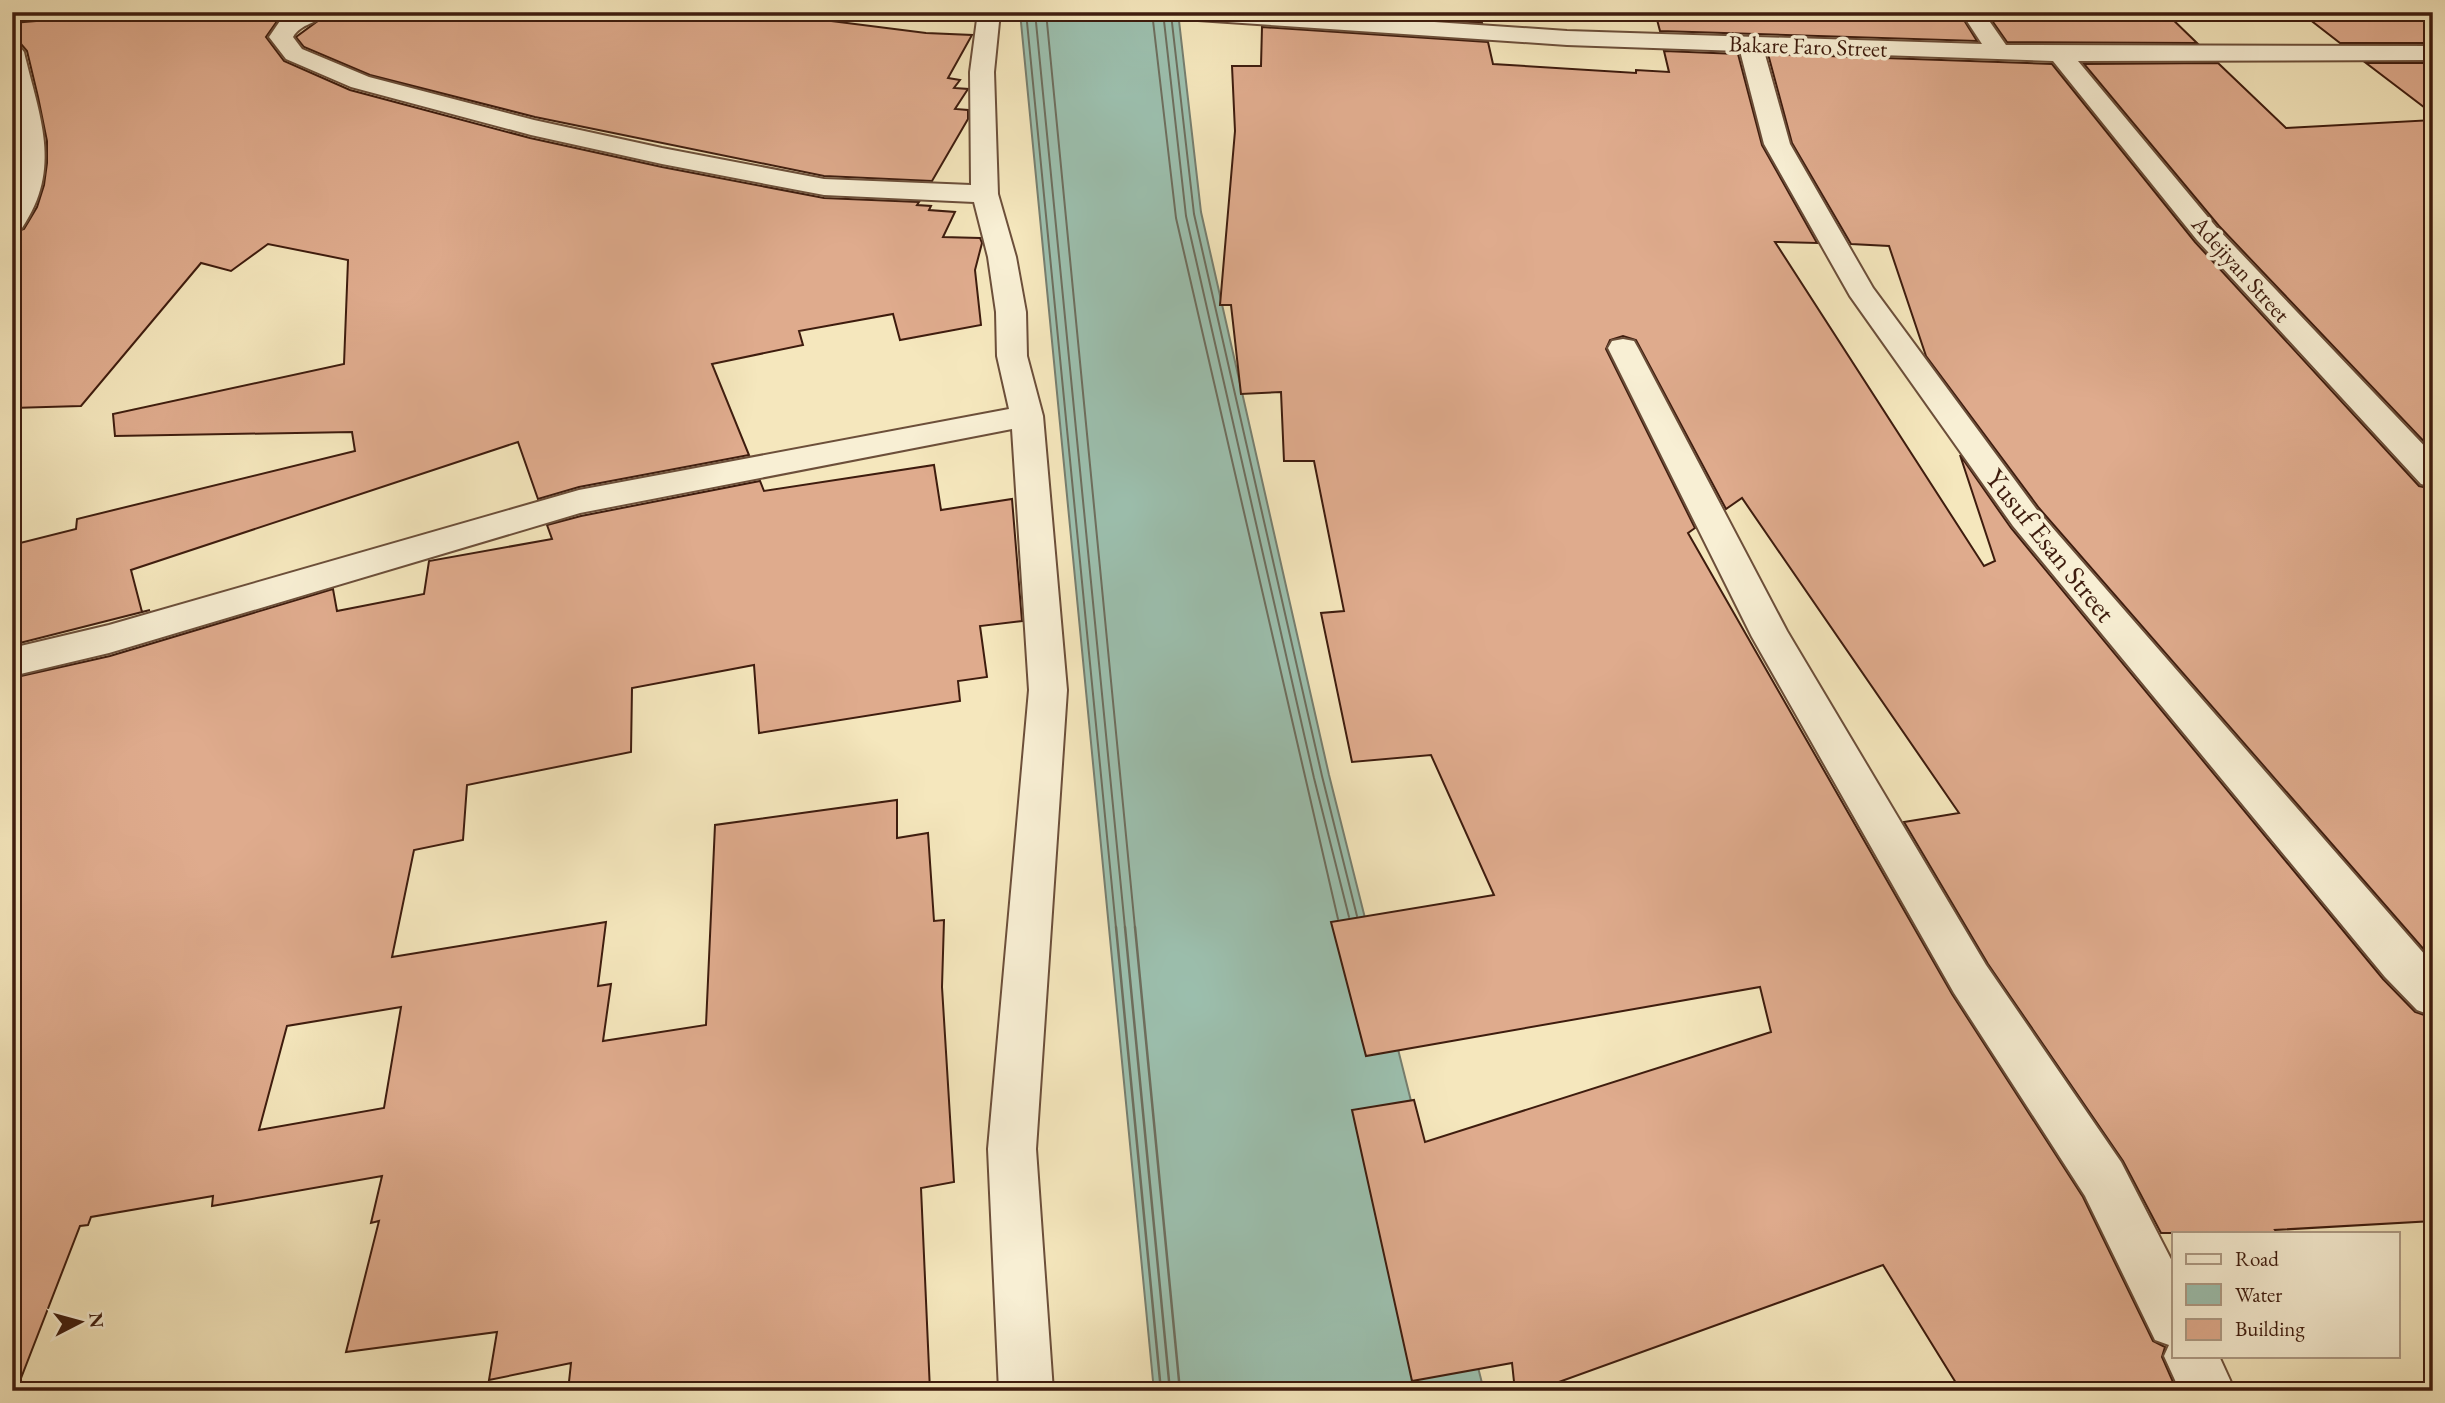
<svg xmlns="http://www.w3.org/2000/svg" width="2445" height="1403" font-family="'EB Garamond',serif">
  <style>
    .water { fill: #9cc0af; stroke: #767e6f; stroke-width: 2 }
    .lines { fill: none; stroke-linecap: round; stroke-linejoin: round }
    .shore-far1 { stroke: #6d6e5e; stroke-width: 2 }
    .shore { stroke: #6d6e5e; stroke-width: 2.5 }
    .building { fill: #dfab8d; stroke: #3e1c0e; stroke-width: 2; fill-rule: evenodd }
    .street-casing { stroke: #6c4f3a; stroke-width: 4 }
    .street { fill: #f8efd4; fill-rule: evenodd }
    .labels { text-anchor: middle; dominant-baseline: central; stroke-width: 7; stroke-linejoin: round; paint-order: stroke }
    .far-street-label { font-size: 23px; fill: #3e1c0e; stroke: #f8efd4 }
    .street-label { font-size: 28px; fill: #3e1c0e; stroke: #f8efd4 }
  </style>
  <rect width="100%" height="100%" fill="#f5e7bd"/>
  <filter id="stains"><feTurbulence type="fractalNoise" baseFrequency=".00286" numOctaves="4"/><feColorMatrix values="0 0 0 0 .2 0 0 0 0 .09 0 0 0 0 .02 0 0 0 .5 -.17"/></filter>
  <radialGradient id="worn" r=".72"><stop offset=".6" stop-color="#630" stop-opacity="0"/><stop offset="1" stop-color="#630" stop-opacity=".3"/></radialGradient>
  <polygon class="water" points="1020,12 1178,12 1201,212 1329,775 1484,1391 1154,1391"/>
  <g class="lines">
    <g class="shore-far1">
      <polyline points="1026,12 1116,928"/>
      <polyline points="1035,12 1125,928"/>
      <polyline points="1046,12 1135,928"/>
      <polyline points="1152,12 1176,218 1338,919"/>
      <polyline points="1163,12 1186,216 1314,778 1349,917"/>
      <polyline points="1171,14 1194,214 1322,776 1357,916"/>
    </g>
    <g class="shore">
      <polyline points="1116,927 1161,1391"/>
      <polyline points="1125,927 1170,1391"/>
      <polyline points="1135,927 1180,1391"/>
    </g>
  </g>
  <g class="building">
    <polygon points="82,12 289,12 280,17 266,37 284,61 350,90 530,138 662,167 824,198 919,202 917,205 931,206 929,210 955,212 943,237 980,238 982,243 975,270 981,325 900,340 893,314 799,331 803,345 712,364 749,455 579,487 538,499 518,442 131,570 142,612 150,610 12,645 12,545 76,529 77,519 355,451 352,432 115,436 113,414 344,364 348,260 268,244 231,271 201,263 81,406 12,408 12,233 24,229 37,207 44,185 47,163 47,141 38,97 27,51 21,44 12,43 12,23 86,17"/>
    <polygon points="330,12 760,12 926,33 972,35 948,78 960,80 954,88 968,89 955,109 968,110 968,119 932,181 824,176 535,117 370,75 304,47 296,37"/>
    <polygon points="1330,12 1479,12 1482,23"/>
    <polygon points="1655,12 1959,12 1977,41 1660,31"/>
    <polygon points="1986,12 2165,12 2197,43 2007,42"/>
    <polygon points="2300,12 2433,12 2433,43 2340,43"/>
    <polygon points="1262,27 1488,42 1493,64 1636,73 1636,70 1669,72 1664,51 1738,54 1762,145 1817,243 1775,242 1984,566 1995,561 1960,455 2011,528 2383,979 2415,1012 2433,1018 2433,1221 2275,1230 2277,1233 2161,1233 2123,1161 1988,964 1904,822 1959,813 1742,498 1726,509 1636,340 1623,336 1610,340 1606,349 1695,528 1688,533 1952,994 2083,1197 2153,1341 2165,1347 2162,1357 2177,1391 1961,1391 1883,1265 1534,1391 1515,1391 1512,1363 1412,1381 1352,1110 1414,1100 1425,1142 1771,1032 1760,987 1366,1056 1331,922 1494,895 1431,755 1352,762 1321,613 1344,611 1314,461 1284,461 1281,392 1241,394 1231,305 1220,305 1235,131 1232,66 1261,66"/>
    <polygon points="1768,54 2052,64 2195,242 2419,486 2433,489 2433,960 2039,508 1926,356 1889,246 1851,244 1792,143"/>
    <polygon points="2218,63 2286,128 2433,120 2433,451 2219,226 2084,64"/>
    <polygon points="2366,63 2433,63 2433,114"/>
    <path d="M934,465L941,510L1012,499L1022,621L980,626L987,677L958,681L960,701L759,733L754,665L632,688L631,752L467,785L463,840L414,850L392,957L606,922L598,986L611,984L603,1041L706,1025L715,825L897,800V838L928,833L934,921L944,920L942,987L954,1182L921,1188L930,1391H568L571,1363L489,1380L497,1332L346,1352L379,1221L371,1223L382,1176L212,1206L213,1196L91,1217L88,1225L80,1226L16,1391H12V678L110,656L333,589L337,611L424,594L429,561L552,539L547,525L581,516L760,481L764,491ZM401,1007L384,1108L259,1130L287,1026Z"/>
  </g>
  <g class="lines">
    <g class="street-casing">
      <g id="street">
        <path d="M296,12H327C318,24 301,23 293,37L302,49L369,77L534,120L662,148L824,179L971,185L970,72L978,12H1000L994,72L998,194L1016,257L1026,312L1027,356L1043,416L1067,690L1036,1149L1053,1391H999L988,1149L1029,690L1012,429L580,513L109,653L12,676V648L109,625L579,490L1009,409L997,356L996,312L988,257L974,202L824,195L662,164L531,135L351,87L286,59L269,37L282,18Z"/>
        <polygon points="1172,12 1288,12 1567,31 1982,44 1961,12 1983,12 2006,45 2433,46 2433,60 2078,61 2217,228 2433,455 2433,487 2421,484 2197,240 2053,61 1764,51 1790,144 1873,288 2037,510 2433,964 2433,1016 2417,1010 2385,977 2013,526 1850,296 1764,144 1740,51 1567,45 1183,19 1175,17"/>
        <path d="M12,45L20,47L24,52C39,116 63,168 22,228L12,230V198L19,162L12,107Z"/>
        <polygon points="1623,339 1634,341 1638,348 1787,631 1986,965 2121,1162 2174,1265 2174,1356 2219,1356 2235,1391 2180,1391 2164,1356 2169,1345 2155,1340 2085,1196 1954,993 1752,637 1608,348 1612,341"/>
      </g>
    </g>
    <use href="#street" class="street"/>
  </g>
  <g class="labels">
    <g class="far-street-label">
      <text transform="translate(1808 46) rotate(2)">Bakare Faro Street</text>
      <text transform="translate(2241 269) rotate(48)">Adejiyan Street</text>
    </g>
    <g class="street-label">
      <text transform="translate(2051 545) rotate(51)">Yusuf Esan Street</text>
    </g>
  </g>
  <rect width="2445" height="1403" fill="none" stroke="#f5e7bd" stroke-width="42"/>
  <rect x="14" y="14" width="2417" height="1375" fill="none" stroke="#3e1c0e" stroke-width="3.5"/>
  <rect x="21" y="21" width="2403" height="1361" fill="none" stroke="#3e1c0e" stroke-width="2"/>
  <rect x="2172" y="1232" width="228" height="126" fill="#f8efd4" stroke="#ae9b85" stroke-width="2"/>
  <rect x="2186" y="1254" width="35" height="10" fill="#f8efd4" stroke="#ae9b85" stroke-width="2"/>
  <text x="2235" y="1266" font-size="21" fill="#3e1c0e">Road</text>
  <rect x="2186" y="1284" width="35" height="21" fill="#9cc0af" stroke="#ae9b85" stroke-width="2"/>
  <text x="2235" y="1302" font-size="21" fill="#3e1c0e">Water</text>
  <rect x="2186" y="1319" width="35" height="21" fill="#dfab8d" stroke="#ae9b85" stroke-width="2"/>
  <text x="2235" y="1336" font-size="21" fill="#3e1c0e">Building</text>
  <g transform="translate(80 1322) rotate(84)" stroke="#f8efd4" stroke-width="5" paint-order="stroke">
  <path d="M0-5L12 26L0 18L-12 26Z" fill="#3e1c0e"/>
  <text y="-10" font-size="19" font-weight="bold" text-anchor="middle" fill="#3e1c0e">N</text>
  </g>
  <rect width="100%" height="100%" filter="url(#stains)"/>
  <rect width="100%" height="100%" fill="url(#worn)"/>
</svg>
